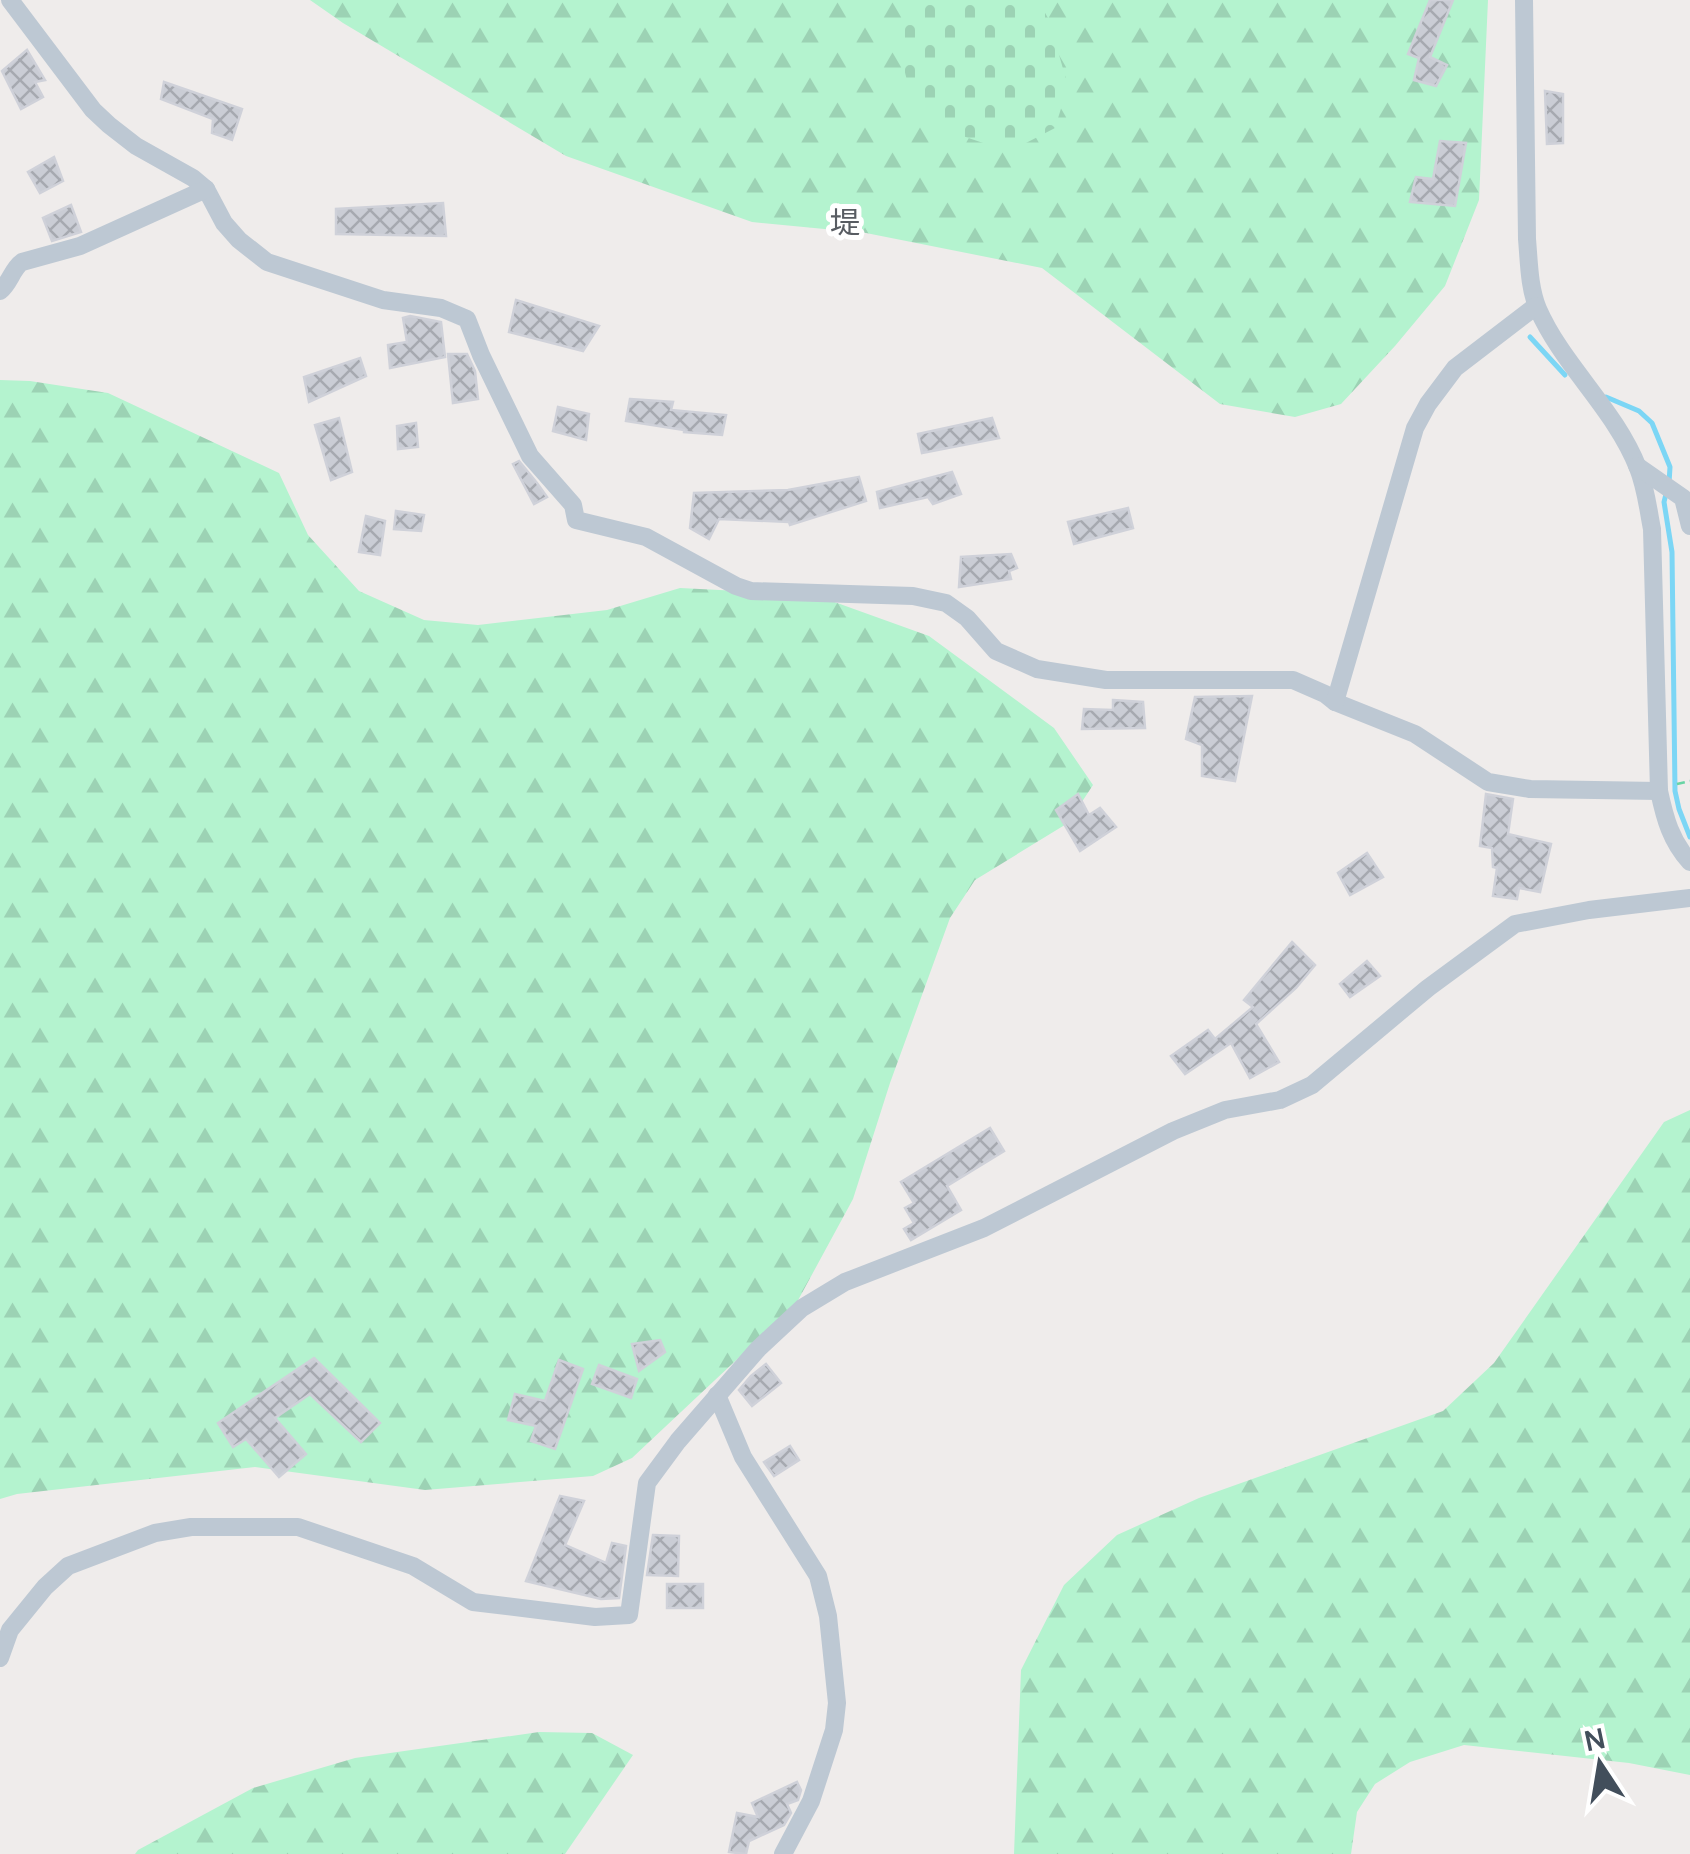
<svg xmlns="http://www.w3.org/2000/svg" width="1690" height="1854" font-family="Manrope,'Noto Sans JP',sans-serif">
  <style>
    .forest { fill: url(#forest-firs) }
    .cemetery { fill: url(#cemetery-stones) }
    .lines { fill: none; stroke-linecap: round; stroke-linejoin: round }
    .stream { stroke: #7cd6f5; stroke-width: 5 }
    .building { fill: url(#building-cross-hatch); stroke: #cfd1d9; stroke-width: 2.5 }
    .path { stroke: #68d4a4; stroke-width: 2.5; stroke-dasharray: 8 5; stroke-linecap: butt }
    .minor { stroke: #bdc8d3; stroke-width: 18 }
    .labels { text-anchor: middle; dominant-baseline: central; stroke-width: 10; stroke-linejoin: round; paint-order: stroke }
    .quarter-label { font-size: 30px; fill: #585c62; stroke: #fff }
  </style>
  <defs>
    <pattern id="forest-firs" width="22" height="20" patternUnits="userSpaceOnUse" patternTransform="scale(2.5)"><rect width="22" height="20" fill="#b4f3cf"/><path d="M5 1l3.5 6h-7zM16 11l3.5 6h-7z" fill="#9cd2b4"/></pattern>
    <pattern id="cemetery-stones" width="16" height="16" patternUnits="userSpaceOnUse" patternTransform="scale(2.5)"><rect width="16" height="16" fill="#b4f3cf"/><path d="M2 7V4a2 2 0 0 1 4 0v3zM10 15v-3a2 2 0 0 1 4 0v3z" fill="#9cd2b4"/></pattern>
    <pattern id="building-cross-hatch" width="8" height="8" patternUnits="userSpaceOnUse" patternTransform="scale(2.5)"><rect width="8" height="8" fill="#cacdd5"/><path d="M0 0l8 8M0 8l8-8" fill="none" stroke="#a6a9b0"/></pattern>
  </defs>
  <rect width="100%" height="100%" fill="#efeceb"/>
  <g class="forest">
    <polygon points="310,0 1488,0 1479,200 1445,286 1395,346 1341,404 1295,417 1220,404 1042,268 866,233 752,222 566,156 343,23"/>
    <polygon points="0,380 30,381 108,393 279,473 308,535 359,591 424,620 478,625 607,610 680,588 815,595 929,636 1054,728 1093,785 1068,823 975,880 950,918 890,1083 853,1199 796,1304 632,1458 593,1476 425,1490 255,1467 17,1494 0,1499"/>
    <polygon points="1690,1110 1690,1775 1629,1763 1464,1745 1410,1762 1375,1784 1357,1812 1351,1854 1014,1854 1021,1670 1064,1585 1117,1535 1199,1498 1443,1411 1494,1363 1664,1122"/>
    <polygon points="539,1732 592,1733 633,1755 565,1854 135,1854 138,1850 253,1788 355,1758"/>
  </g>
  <polygon class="cemetery" points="910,0 1038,0 1049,20 1068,86 1055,128 1024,144 989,145 948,131 911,97 900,52"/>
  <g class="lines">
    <g class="stream">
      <polyline points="1530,337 1565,375"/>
      <polyline points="1606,397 1639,411 1652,423 1670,467 1669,483"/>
      <polyline points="1666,494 1664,502 1672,552 1675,791 1679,809 1690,837"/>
    </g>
  </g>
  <g class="building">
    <polygon points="1430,0 1453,0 1430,57 1447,65 1436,86 1414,80 1419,58 1408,54"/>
    <polygon points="27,50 45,80 35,82 43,97 21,109 2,71"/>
    <polygon points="164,82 242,109 232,140 212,133 213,119 161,99"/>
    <polygon points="1545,91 1563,94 1563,143 1547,144"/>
    <polygon points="1440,141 1466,143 1455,206 1410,202 1416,177 1433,179"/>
    <polygon points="54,157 63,181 40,193 28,172"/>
    <polygon points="443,203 446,236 336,234 336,209"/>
    <polygon points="71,205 81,232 52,241 43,218"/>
    <polygon points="516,300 599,326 583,351 509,332"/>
    <polygon points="410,316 441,322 445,357 390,368 388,345 407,342 403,318"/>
    <polygon points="448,354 467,354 475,371 478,399 453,403"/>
    <polygon points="360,358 366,376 309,402 304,377"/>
    <polygon points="630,399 673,402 671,410 726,415 722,435 684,432 684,430 626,421"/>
    <polygon points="558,407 589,414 586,440 553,431"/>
    <polygon points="339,418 352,472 331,480 315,425"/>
    <polygon points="992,418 999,438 922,453 918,434"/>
    <polygon points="416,423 418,447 398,449 397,426"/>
    <polygon points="519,461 537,483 547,497 534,504 513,464"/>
    <polygon points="952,472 961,494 933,504 928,497 880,508 877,492"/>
    <polygon points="859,477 866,501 790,525 789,522 719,519 709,539 690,528 694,493 788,490"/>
    <polygon points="1128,508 1133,528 1074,544 1068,522"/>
    <polygon points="396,511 424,515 421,531 394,529"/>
    <polygon points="366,516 385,521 380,555 359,552"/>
    <polygon points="1011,554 1017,568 1009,571 1011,579 959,587 961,557"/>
    <polygon points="1252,696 1235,781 1202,776 1202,745 1186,739 1195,697"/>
    <polygon points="1113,700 1143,702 1145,728 1082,729 1084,709 1113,710"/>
    <polygon points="1078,794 1089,815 1100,808 1116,827 1080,851 1056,810"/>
    <polygon points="1486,794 1513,799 1508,834 1551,844 1540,892 1519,888 1517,899 1493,896 1497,868 1493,867 1492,848 1480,846"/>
    <polygon points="1367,853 1383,877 1350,895 1338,873"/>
    <polygon points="1292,942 1315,965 1296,988 1256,1024 1279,1062 1250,1078 1231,1043 1185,1074 1171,1056 1208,1030 1215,1039 1253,1007 1244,1000"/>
    <polygon points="1367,961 1380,976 1350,997 1340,984"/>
    <polygon points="990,1128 1004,1151 947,1186 961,1210 911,1240 904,1229 914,1223 905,1208 914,1203 901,1182"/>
    <polygon points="660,1340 665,1352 639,1371 632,1344"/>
    <polygon points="314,1358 380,1423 361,1442 310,1394 275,1418 306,1454 279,1477 246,1439 233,1447 218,1423"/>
    <polygon points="559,1360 583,1369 555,1449 531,1441 536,1426 508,1420 515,1394 545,1401"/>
    <polygon points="766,1364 781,1383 752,1406 739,1390 751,1376"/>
    <polygon points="599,1365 637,1379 631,1398 592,1384"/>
    <polygon points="790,1446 799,1460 774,1476 764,1462"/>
    <polygon points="560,1496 584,1501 565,1545 606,1563 612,1543 626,1546 619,1598 601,1599 526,1581"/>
    <polygon points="653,1535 679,1536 678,1576 647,1575"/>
    <rect x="667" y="1584" width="36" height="24"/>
    <polygon points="797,1782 801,1790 798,1800 787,1804 791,1813 784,1825 749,1841 746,1854 729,1852 737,1813 758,1817 752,1803"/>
  </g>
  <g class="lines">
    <polyline class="path" points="1677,784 1690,781"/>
    <g class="minor">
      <polyline points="10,0 93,110 109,125 136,146 193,178 206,189 224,223 239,240 267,262 383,300 441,308 467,319 481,355 530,456 573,505 576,520 646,537 736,586 751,591 913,596 946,603 967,618 996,651 1037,669 1106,680 1293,680 1325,694 1335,702 1415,734 1488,782 1530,789 1659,791"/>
      <path d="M1524,0L1527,239C1529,261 1529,288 1538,309C1563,366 1615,409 1638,468C1646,488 1648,509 1652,529L1659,791C1665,819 1671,841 1690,862"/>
      <path d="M0,291C10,283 12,269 22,262L80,246L206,189"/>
      <polyline points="1637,466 1683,498 1690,526"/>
      <polyline points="1335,702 1415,428 1428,404 1455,368 1536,306"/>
      <polyline points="717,1395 743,1457 818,1576 828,1616 837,1703 834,1730 811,1801 783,1854"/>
      <polyline points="0,1658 10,1630 45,1587 68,1566 155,1533 191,1527 298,1527 413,1566 473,1602 595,1617 629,1615 647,1483 678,1441 758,1349 802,1308 845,1282 984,1228 1173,1131 1225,1110 1280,1100 1312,1085 1428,988 1515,924 1589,910 1690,898"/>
    </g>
  </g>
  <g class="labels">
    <g class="quarter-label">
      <text x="845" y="221">堤</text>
    </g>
  </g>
  <g transform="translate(1600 1764) rotate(348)" stroke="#ffffff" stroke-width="8" paint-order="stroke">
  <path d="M0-8L18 38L0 25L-18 38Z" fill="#424e5b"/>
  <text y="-15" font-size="28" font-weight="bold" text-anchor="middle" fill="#424e5b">N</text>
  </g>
</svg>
